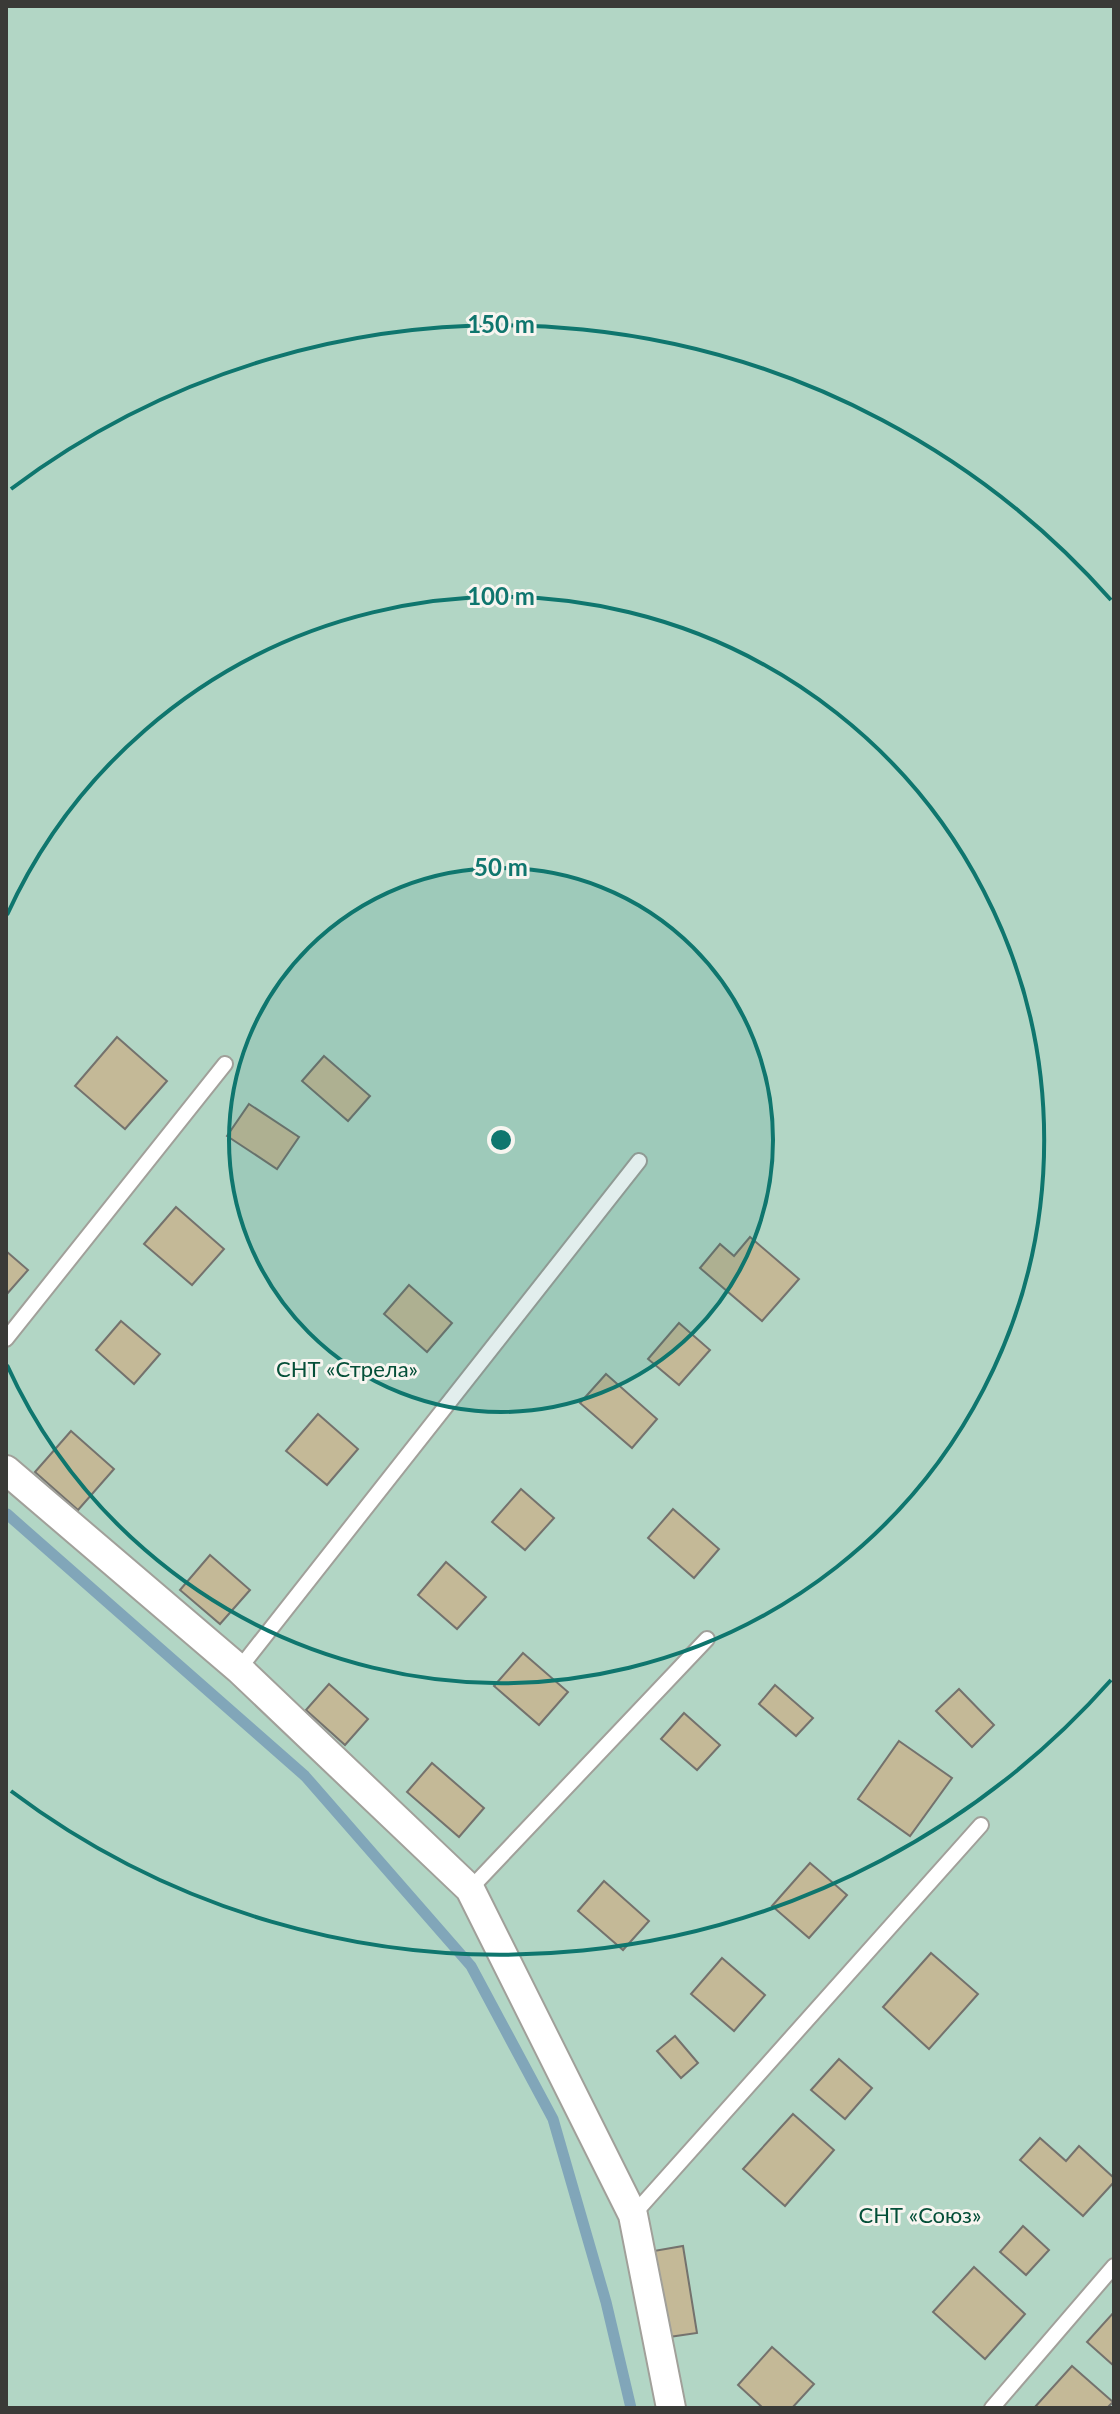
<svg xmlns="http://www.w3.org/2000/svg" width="1120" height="2414" font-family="Lato,sans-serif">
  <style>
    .green { fill: #b2d6c5 }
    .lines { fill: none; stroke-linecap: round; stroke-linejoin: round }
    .stream { stroke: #81a6b9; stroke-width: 11 }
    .building { fill: #c4b997; stroke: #74726d; stroke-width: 2 }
    .service-casing { stroke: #a1a09a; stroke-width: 18 }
    .minor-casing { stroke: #a1a09a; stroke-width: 32 }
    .service { stroke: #fff; stroke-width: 14 }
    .minor { stroke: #fff; stroke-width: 28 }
    .ring { fill: none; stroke: #0f766e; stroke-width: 4 }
    .labels { text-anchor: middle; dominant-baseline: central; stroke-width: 6; stroke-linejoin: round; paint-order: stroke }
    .park-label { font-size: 22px; fill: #044f38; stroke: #f7f5f0 }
    .centre { fill: #0f766e; stroke: #f7f5f0; stroke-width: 4 }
    .ring-label { font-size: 24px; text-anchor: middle; font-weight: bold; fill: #0f766e; stroke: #f7f5f0; stroke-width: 6; stroke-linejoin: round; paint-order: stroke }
  </style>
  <rect width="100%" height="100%" fill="#eae8e2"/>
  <rect class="green" x="6" y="6" width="1108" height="2402"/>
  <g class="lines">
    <polyline class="stream" points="7,1514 305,1776 471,1966 553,2119 606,2302 631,2408"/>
  </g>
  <g class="building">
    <polygon points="117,1037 167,1081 125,1129 75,1086"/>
    <polygon points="324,1056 370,1096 348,1121 302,1081"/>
    <polygon points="249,1104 299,1137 277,1169 227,1136"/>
    <polygon points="176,1207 224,1249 192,1285 144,1244"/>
    <polygon points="750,1237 799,1279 762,1321 700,1268 720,1244 734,1256"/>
    <polygon points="6,1251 28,1270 6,1295"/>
    <polygon points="409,1285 452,1323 427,1352 384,1314"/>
    <polygon points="121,1321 160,1354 134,1384 96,1350"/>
    <polygon points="679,1323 710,1350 679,1385 648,1359"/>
    <polygon points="606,1374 657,1419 632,1448 580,1403"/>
    <polygon points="318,1414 358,1449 327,1485 286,1451"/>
    <polygon points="71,1431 114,1469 78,1510 35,1472"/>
    <polygon points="521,1489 554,1518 525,1550 492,1522"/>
    <polygon points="673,1509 719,1549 694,1578 648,1538"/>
    <polygon points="210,1555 250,1590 220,1624 180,1590"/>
    <polygon points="446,1562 486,1597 457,1629 418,1595"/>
    <polygon points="523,1653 568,1692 539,1725 494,1686"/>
    <polygon points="329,1684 368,1719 345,1745 306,1710"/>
    <polygon points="775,1685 813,1718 796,1736 759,1704"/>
    <polygon points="959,1689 994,1725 972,1747 936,1711"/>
    <polygon points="684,1713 720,1745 697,1770 661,1739"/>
    <polygon points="899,1741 952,1778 910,1836 858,1799"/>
    <polygon points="432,1763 484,1808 459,1837 407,1792"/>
    <polygon points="810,1863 847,1895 809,1938 772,1906"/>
    <polygon points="604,1881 649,1921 623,1950 578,1911"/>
    <polygon points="931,1953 978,1994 929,2049 883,2007"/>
    <polygon points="722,1958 765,1995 734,2031 691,1994"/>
    <polygon points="675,2036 698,2063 681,2078 657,2051"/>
    <polygon points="839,2059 872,2088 845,2119 811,2090"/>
    <polygon points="793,2114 834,2150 785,2206 743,2169"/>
    <polygon points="1040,2138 1066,2161 1079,2146 1114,2178 1114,2182 1083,2216 1020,2160"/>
    <polygon points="1023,2226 1049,2250 1026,2275 1000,2252"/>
    <polygon points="683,2246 697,2333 662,2338 648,2252"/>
    <polygon points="974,2267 1025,2314 985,2359 933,2312"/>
    <polygon points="1114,2312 1114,2366 1087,2342"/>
    <polygon points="772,2347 814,2384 792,2408 763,2408 738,2385"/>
    <polygon points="1072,2366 1113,2402 1107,2408 1034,2408"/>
  </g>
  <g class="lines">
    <g class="service-casing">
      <g id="service">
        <polyline points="6,1339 225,1064"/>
        <polyline points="239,1669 639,1161"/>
        <polyline points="470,1889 707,1639"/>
        <polyline points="633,2215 981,1825"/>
        <polyline points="992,2408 1114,2266"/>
      </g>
    </g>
    <g class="minor-casing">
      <polyline id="minor" points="6,1470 239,1669 470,1889 633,2215 671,2408"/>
    </g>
    <use href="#service" class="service"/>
    <use href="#minor" class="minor"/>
  </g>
  <circle cx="501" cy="1140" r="272" fill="#0f766e" fill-opacity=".12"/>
  <g class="ring">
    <circle cx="501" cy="1140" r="272"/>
    <path d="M7 915A543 543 0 1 1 7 1365"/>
    <path d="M1111 1680A815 815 0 0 1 11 1791M11 489A815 815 0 0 1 1111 600"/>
  </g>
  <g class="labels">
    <g class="park-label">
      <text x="347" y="1368">СНТ «Стрела»</text>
      <text x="920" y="2214">СНТ «Союз»</text>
    </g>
  </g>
  <circle cx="501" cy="1140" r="12" class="centre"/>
  <g class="ring-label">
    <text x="501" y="333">150 m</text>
    <text x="501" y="605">100 m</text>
    <text x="501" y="876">50 m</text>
  </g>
  <rect width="1120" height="2414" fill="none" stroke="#3a3a37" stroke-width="16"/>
</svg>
